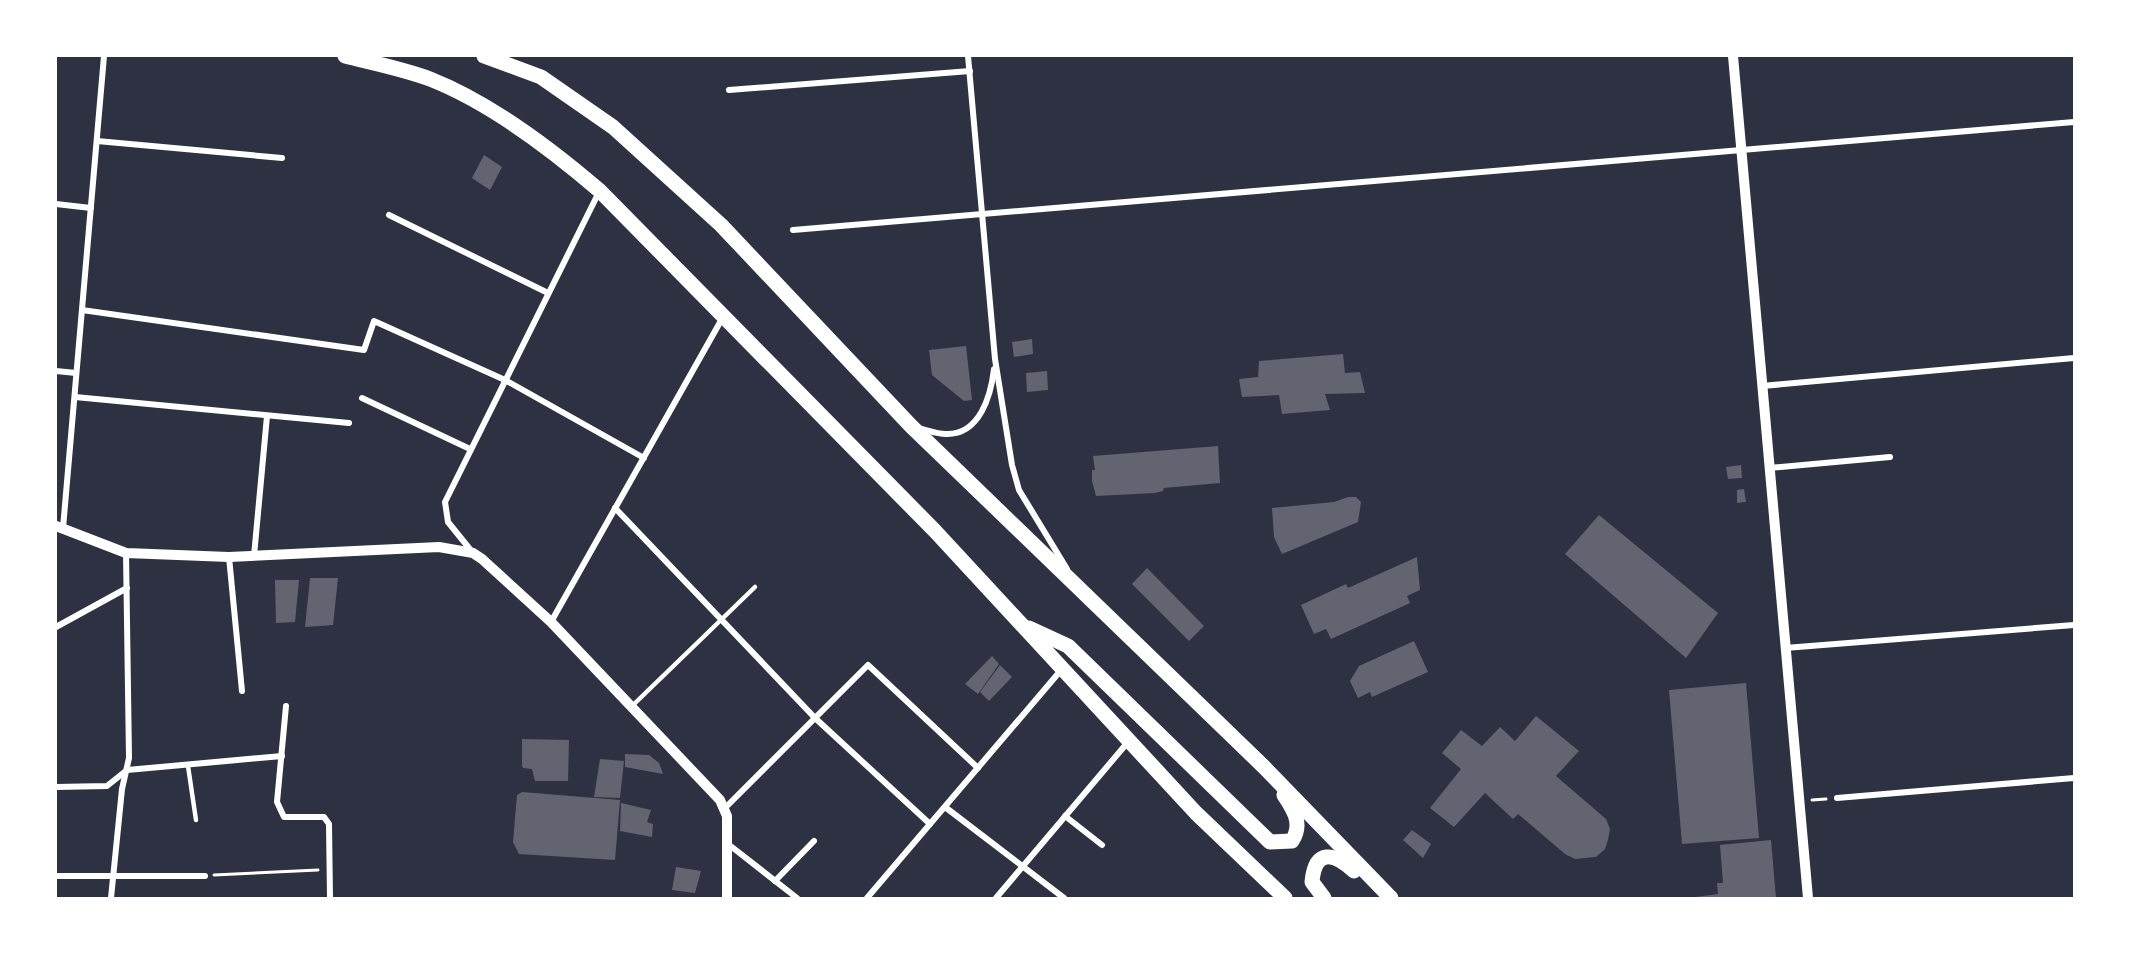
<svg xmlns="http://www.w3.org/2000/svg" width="2130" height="954" font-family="'IBM Plex Sans',sans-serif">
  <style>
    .building { fill: #626471 }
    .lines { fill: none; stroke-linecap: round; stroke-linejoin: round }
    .path { stroke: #fff; stroke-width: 3 }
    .service { stroke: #fff; stroke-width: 4.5 }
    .minor { stroke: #fff; stroke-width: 6 }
    .tertiary { stroke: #fff; stroke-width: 10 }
    .primary { stroke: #fff; stroke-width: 15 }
  </style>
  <rect width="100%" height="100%" fill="#2d3142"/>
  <g class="building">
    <polygon points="484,155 502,167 490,190 472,178"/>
    <polygon points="1032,339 1033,354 1014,357 1012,342"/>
    <polygon points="966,346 972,400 964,401 932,375 929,350"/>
    <polygon points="1343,354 1345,373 1360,372 1365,393 1325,394 1330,410 1282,414 1279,395 1242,397 1239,379 1258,377 1259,361"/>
    <polygon points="1047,371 1048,390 1027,392 1026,373"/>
    <polygon points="1218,446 1220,483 1164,488 1163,491 1155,493 1096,496 1092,481 1092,470 1095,470 1093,456"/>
    <polygon points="1741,465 1742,478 1728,479 1726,467"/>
    <polygon points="1744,489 1746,502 1737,503 1737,490"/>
    <polygon points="1348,497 1356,497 1361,502 1358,522 1282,554 1274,537 1272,508 1334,502"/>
    <polygon points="1599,515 1718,613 1686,658 1565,554"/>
    <polygon points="1417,557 1420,590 1407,596 1410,603 1331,639 1326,629 1314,634 1301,605 1346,584 1348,588"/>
    <polygon points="1147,568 1204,626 1189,641 1132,584"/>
    <polygon points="310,578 338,578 333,625 305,627"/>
    <polygon points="275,580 299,580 295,622 276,623"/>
    <polygon points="1414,641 1428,672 1372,697 1370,692 1358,698 1350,681 1359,666"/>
    <polygon points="992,656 999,664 978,694 965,684"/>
    <polygon points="1000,665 1012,677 989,701 980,692"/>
    <polygon points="1746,683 1759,838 1682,844 1669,690"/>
    <polygon points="1536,716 1579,751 1556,776 1606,819 1610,829 1608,840 1605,849 1596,857 1575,859 1565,854 1518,814 1513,819 1485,793 1454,827 1430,808 1461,769 1442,753 1461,730 1482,746 1500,727 1515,741"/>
    <polygon points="522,739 569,740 568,781 535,781 532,769 523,768 522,766"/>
    <polygon points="625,754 649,755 659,763 663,774 625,767"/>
    <polygon points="600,759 624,761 620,798 594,797"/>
    <polygon points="522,792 620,800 615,860 519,854 513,842 517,795"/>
    <polygon points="621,803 651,810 647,822 653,824 652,837 620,831"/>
    <polygon points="1412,830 1431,844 1423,858 1403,840"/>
    <polygon points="1771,840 1776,898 1688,898 1718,894 1717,883 1723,883 1720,845"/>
    <polygon points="676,867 701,871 695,893 672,890"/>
  </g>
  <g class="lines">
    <g class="path">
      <polyline points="1812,800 1826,799"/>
      <polyline points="214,875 318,870"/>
    </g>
    <g class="service">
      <polyline points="631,707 755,587"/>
      <polyline points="188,766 196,820"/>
    </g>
    <g class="minor">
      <polyline points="968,56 995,359 1012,465 1019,490 1067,569"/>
      <polyline points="729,90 970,71"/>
      <polyline points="97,141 282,158"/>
      <polyline points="56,204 91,208"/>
      <polyline points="389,215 548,293"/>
      <polyline points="793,230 2074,122"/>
      <polyline points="82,310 364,350 374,321 505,380 644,458"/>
      <polyline points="56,371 76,373"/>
      <polyline points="1762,386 2074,358"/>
      <polyline points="75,397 349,423"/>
      <polyline points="362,398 470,449"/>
      <path d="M918,428C927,430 937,434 946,434C980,435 991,395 994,369"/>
      <polyline points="1769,468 1890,457"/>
      <polyline points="615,508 815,718 930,824"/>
      <polyline points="63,528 104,56"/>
      <polyline points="473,553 448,522 445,502 599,192"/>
      <polyline points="254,556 267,416"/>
      <polyline points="229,557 242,691"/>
      <polyline points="551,622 723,317"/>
      <polyline points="56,627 127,588"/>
      <polyline points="1785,648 2074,625"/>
      <polyline points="286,706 277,802 284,817 324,817 329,824 330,898"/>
      <polyline points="56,787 107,786 127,770 282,756"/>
      <polyline points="1837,798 2074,778"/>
      <polyline points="945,807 1064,898"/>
      <polyline points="725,808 868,665 978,768"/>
      <polyline points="1065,816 1102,845"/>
      <polyline points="728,844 797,898"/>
      <polyline points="56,876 205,876"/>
      <polyline points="775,881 814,841"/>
      <polyline points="111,898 122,789 129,758 126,553"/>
      <polyline points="867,898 1062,669"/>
      <polyline points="996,898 1128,742"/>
    </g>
    <g class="tertiary">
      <polyline points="1733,56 1808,898"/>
      <polyline points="56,526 126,553 229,557 439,547 473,553 482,559 551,622 720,800 727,816 727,898"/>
    </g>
    <g class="primary">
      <path d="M345,56C373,63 403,69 430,79C491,103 550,148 600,191L935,531L1196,813L1285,898"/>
      <polyline points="484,56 541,77 613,127 721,225 911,426 1264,767 1391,898"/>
      <path d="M1029,628L1068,646L1270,842L1292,841C1303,824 1294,810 1284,795"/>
      <path d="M1324,898L1312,882C1315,849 1333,852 1354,871"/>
    </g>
  </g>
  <rect width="2130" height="954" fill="none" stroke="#ffffff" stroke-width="114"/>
</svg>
